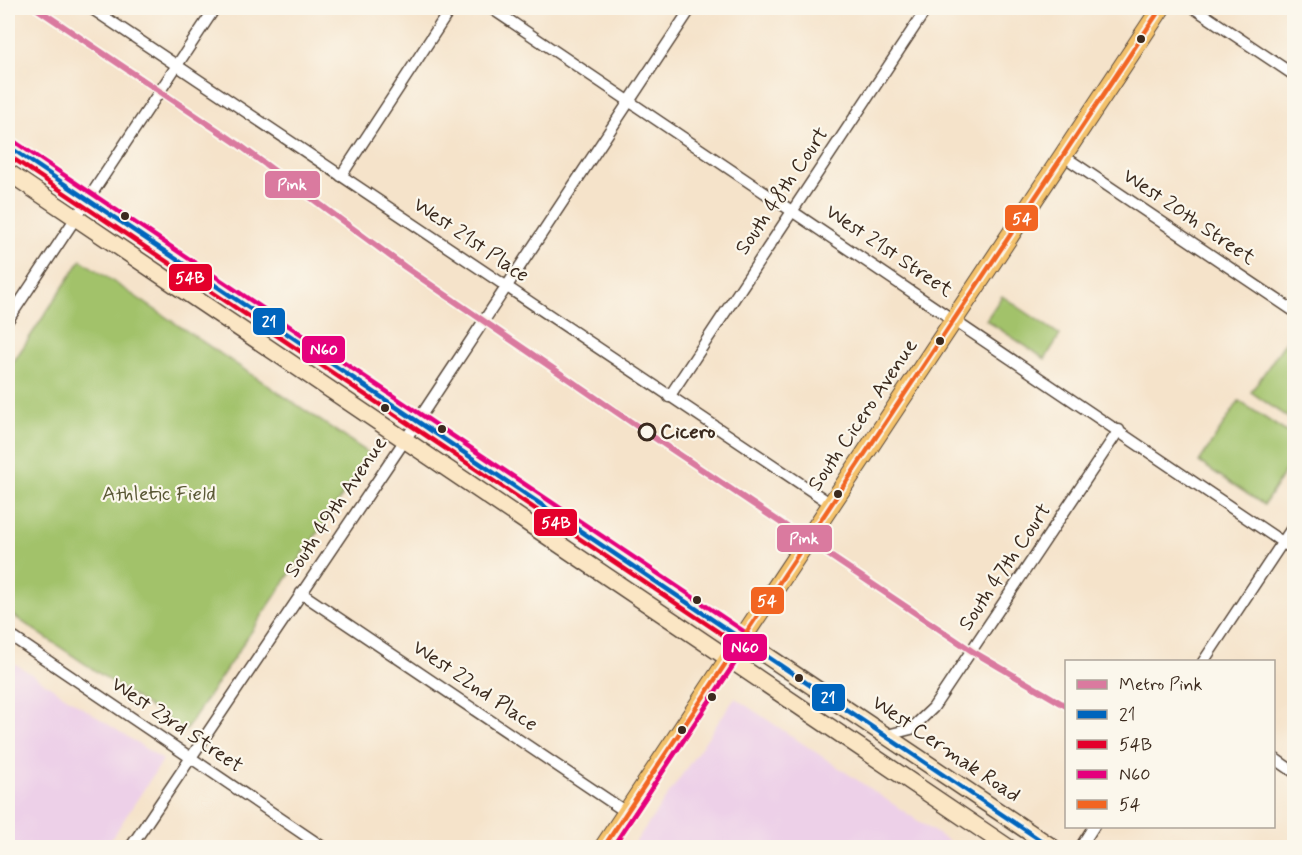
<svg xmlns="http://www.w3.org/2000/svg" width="1302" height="855" font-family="Mynerve,sans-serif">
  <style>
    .built { fill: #edd0e8 }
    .green { fill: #a2c26b; stroke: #6e7644; stroke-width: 1.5 }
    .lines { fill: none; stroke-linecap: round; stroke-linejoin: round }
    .minor-casing { stroke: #574638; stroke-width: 13 }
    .secondary-casing { stroke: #574638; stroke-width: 19 }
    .primary-casing { stroke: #574638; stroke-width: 20 }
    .minor { stroke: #fff; stroke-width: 10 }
    .secondary { stroke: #fbe6c4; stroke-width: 16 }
    .primary { stroke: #f4c16b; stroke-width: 18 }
    .bus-1-casing { stroke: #fbf7ec; stroke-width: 9 }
    .bus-2-casing { stroke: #fbf7ec; stroke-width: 9 }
    .bus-3-casing { stroke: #fbf7ec; stroke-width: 9 }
    .bus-4-casing { stroke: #fbf7ec; stroke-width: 9 }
    .bus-1 { stroke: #0065bd; stroke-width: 4.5 }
    .bus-2 { stroke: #e4002b; stroke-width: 4.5 }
    .bus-3 { stroke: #e5007d; stroke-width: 4.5 }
    .bus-4 { stroke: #f26522; stroke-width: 4.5 }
    .metro-1-casing { stroke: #fbf7ec; stroke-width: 10 }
    .metro-1 { stroke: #da7a9f; stroke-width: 6 }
    .bus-dot { fill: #3b2a1e; stroke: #fbf7ec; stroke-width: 2 }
    .stop-dot { fill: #fbf7ec; stroke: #3b2a1e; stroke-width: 3 }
    .labels { text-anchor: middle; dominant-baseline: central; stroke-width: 4.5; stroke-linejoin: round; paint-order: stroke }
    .street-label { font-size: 21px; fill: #3b2a1e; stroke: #fbf7ec }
    .stop-label { font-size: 21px; font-weight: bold; fill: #3b2a1e; stroke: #fbf7ec; text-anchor: start }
    .park-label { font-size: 21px; fill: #5a5835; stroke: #fbf7ec }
    .line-badge { stroke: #fbf7ec; stroke-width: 2 }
    .badge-label { font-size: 16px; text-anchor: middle; font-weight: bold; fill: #fff }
  </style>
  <rect width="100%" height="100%" fill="#fbf7ec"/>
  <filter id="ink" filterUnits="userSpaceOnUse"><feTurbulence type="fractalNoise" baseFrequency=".0167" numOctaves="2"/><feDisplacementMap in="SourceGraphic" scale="12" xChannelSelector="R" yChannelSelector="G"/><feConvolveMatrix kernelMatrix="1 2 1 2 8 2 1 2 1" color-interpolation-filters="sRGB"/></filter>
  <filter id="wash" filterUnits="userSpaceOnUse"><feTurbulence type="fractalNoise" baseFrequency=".008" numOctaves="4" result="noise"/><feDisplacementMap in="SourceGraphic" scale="24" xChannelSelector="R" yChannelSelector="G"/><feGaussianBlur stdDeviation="1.35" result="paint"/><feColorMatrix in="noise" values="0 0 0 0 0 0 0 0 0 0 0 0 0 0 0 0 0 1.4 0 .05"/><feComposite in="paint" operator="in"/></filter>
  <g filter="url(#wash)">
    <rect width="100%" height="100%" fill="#f5e3ca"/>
    <g class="built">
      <polygon points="8,659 163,760 106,847 8,847"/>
      <polygon points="735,698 957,847 632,847"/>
    </g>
    <g class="green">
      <polygon points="81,260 370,454 185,731 8,612 8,370"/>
      <polygon points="1002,296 1060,335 1045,359 986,320"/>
      <polygon points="1291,334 1294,337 1294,422 1251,392"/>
      <polygon points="1239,401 1294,437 1294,457 1264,505 1199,462"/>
    </g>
  </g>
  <g filter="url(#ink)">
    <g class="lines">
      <g class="minor-casing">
        <g id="minor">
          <polyline points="91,8 831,504"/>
          <polyline points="491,8 1294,550"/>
          <polyline points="1194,8 1294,75"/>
          <polyline points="1062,155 1294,311"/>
          <polyline points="341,176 451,8"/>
          <polyline points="8,320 215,8"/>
          <polyline points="669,397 927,8"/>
          <polyline points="301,593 626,812"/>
          <path d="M8,634C114,705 219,777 324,848"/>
          <polyline points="1203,662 1294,525"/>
          <polyline points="887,735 911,729 933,708 1119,430"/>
          <polyline points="1274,758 1294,772"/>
          <polyline points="130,848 405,440 691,8"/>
          <polyline points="1080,848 1094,826"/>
        </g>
      </g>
      <g class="secondary-casing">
        <g id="secondary">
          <polyline points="8,146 1053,848"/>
          <polyline points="8,172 1009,848"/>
        </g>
      </g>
      <g class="primary-casing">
        <polyline id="primary" points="603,848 1161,8"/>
      </g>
      <use href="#minor" class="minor"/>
      <use href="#secondary" class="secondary"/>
      <use href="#primary" class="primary"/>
      <g class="bus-1-casing">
        <polyline id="bus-1" points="8,146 1052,848"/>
      </g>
      <g class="bus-2-casing">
        <g id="bus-2">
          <polyline points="8,155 738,645"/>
          <polyline points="612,848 748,643"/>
        </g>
      </g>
      <g class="bus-3-casing">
        <polyline id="bus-3" points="12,140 748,634 748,643 612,848"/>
      </g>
      <g class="bus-4-casing">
        <polyline id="bus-4" points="603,848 1161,8"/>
      </g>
      <use href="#bus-1" class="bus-1"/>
      <use href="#bus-2" class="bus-2"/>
      <use href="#bus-3" class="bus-3"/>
      <use href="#bus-4" class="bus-4"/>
      <g class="metro-1-casing">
        <polyline id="metro-1" points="36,8 238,144 405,267 631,422 972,651 1066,706"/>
      </g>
      <use href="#metro-1" class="metro-1"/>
    </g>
  </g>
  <g class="bus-dot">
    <circle cx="1141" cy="39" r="5"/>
    <circle cx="125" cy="216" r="5"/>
    <circle cx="940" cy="341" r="5"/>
    <circle cx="385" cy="408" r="5"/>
    <circle cx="442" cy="429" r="5"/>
    <circle cx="838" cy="494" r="5"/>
    <circle cx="697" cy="600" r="5"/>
    <circle cx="799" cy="678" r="5"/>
    <circle cx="712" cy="697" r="5"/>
    <circle cx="682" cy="730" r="5"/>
  </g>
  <circle class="stop-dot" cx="647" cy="432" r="8"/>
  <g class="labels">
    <g class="street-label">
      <text transform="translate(782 191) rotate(-56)">South 48th Court</text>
      <text transform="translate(1189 217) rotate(34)">West 20th Street</text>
      <text transform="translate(471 240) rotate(34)">West 21st Place</text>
      <text transform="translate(889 251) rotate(34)">West 21st Street</text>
      <text transform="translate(863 415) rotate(-56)">South Cicero Avenue</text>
      <text transform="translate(336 507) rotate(-56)">South 49th Avenue</text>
      <text transform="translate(1005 567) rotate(-56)">South 47th Court</text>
      <text transform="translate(475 686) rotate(34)">West 22nd Place</text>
      <text transform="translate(177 725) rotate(34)">West 23rd Street</text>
      <text transform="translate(946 749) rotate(34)">West Cermak Road</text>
    </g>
    <g class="stop-label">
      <text x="660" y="432">Cicero</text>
    </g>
    <g class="park-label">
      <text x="159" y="494">Athletic Field</text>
    </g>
  </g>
  <g class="line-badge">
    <rect x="264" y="170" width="57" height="29" rx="6" fill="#da7a9f"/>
    <rect x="1004" y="204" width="35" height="28" rx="6" fill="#f26522"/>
    <rect x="168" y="263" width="45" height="29" rx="6" fill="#e4002b"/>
    <rect x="252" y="307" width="34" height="29" rx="6" fill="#0065bd"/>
    <rect x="301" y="335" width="45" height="29" rx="6" fill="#e5007d"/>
    <rect x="533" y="508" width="45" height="29" rx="6" fill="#e4002b"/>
    <rect x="776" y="524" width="57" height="29" rx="6" fill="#da7a9f"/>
    <rect x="750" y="586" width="35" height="29" rx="6" fill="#f26522"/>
    <rect x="722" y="633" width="46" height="29" rx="6" fill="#e5007d"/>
    <rect x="811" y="683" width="35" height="29" rx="6" fill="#0065bd"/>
  </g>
  <g class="badge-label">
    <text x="292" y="190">Pink</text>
    <text x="1022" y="224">54</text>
    <text x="190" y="283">54B</text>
    <text x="269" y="327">21</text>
    <text x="324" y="355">N60</text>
    <text x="556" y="528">54B</text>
    <text x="804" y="544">Pink</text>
    <text x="767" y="606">54</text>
    <text x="745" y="653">N60</text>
    <text x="828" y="703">21</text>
  </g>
  <rect width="1302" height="855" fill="none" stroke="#fbf7ec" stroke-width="30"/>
  <rect x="1065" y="660" width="210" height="168" fill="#fbf7ec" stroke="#aea59a" stroke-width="1.5"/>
  <rect x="1077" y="680" width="30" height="9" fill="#da7a9f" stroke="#aea59a" stroke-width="1.5"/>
  <text x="1119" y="690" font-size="18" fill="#3b2a1e">Metro Pink</text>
  <rect x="1077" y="710" width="30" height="9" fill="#0065bd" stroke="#aea59a" stroke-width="1.5"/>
  <text x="1119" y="720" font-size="18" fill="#3b2a1e">21</text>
  <rect x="1077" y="740" width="30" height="9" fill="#e4002b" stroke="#aea59a" stroke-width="1.5"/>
  <text x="1119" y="750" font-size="18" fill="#3b2a1e">54B</text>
  <rect x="1077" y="770" width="30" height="9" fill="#e5007d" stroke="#aea59a" stroke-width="1.5"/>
  <text x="1119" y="780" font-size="18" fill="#3b2a1e">N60</text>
  <rect x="1077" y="800" width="30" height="9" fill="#f26522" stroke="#aea59a" stroke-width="1.5"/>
  <text x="1119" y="810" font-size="18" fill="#3b2a1e">54</text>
</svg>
